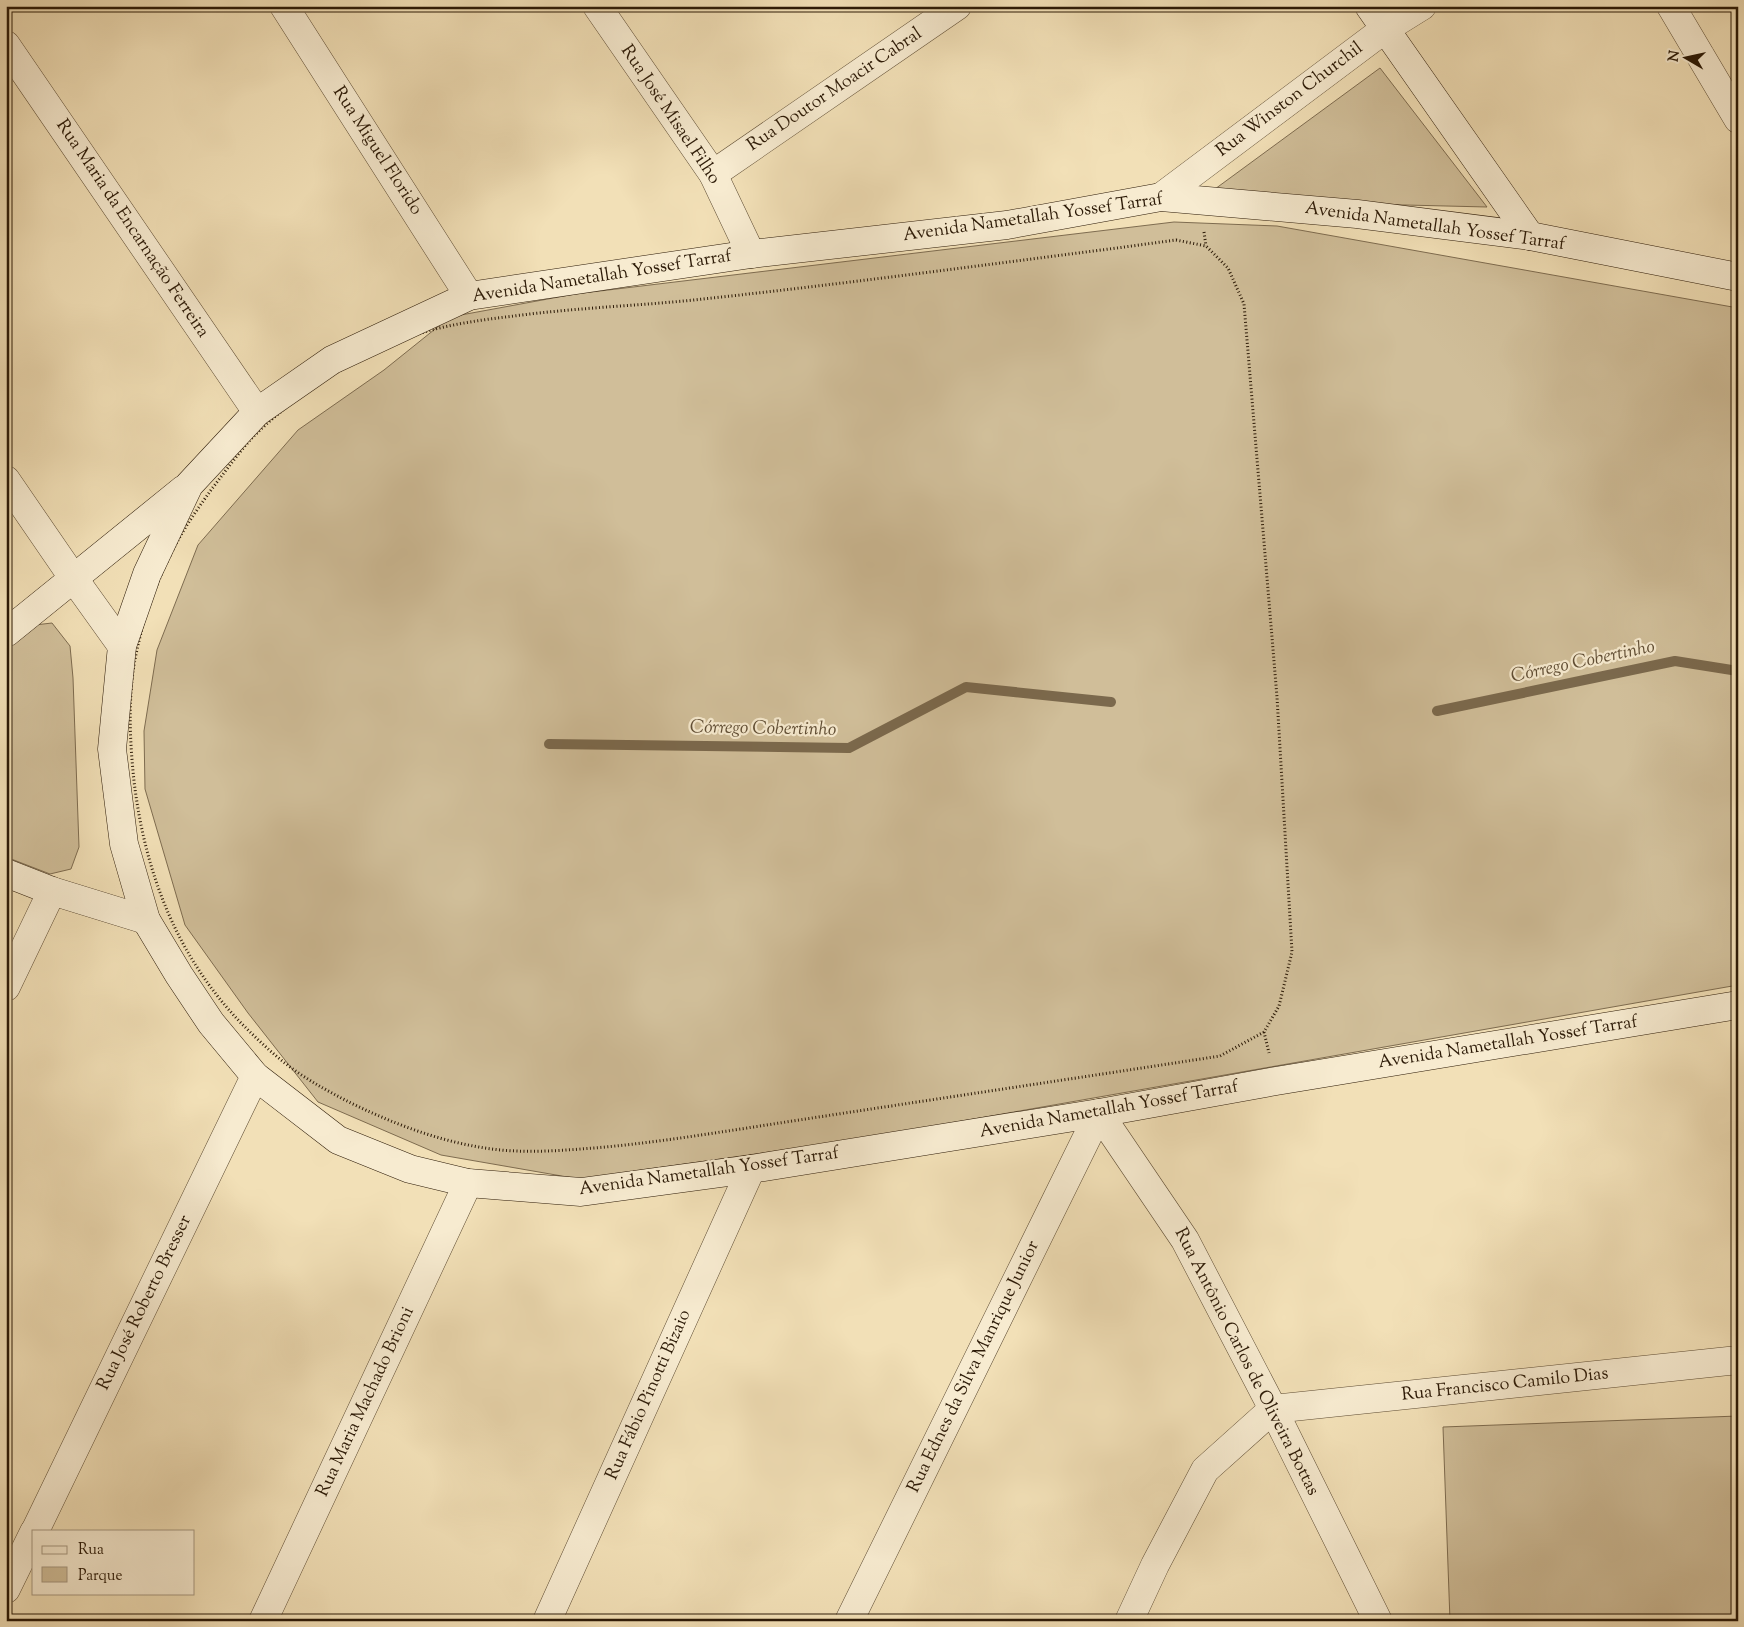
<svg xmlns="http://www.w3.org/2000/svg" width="1744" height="1627" font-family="'Sorts Mill Goudy',serif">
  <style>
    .green { fill: #d0be99; stroke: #7e6c50 }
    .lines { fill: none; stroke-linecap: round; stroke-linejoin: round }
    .stream { stroke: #7b694d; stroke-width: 10 }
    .street-casing { stroke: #5e4c33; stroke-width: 29 }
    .secondary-casing { stroke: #2c1a07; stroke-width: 29 }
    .path { stroke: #2c1a07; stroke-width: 3; stroke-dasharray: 1 2.5; stroke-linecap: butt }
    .street { stroke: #f7ebd0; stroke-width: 28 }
    .secondary { stroke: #f7ebd0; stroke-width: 28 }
    .labels { text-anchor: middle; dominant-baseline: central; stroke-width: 4.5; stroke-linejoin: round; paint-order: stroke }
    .street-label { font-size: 18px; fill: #2c1a07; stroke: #f7ebd0 }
    .water-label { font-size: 19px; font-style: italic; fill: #604e35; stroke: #f7ebd0 }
  </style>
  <rect width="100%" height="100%" fill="#f2e0b7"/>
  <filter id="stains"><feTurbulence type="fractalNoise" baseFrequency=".004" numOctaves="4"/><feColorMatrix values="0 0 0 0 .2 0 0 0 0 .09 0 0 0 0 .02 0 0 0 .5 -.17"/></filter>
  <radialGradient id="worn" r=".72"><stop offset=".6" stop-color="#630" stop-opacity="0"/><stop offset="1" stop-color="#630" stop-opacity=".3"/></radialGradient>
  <g class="green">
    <polygon points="1380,68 1487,207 1200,200"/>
    <polygon points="1174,222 1277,226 1738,308 1738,985 854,1140 579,1179 441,1155 318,1102 248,1013 185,925 145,789 144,731 157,650 198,545 298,430 384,370 450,317 575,294"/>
    <polygon points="52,623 70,646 73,678 79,847 71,869 50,874 6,857 6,643 26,626"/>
    <polygon points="1738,1416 1738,1621 1450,1621 1443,1427"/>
  </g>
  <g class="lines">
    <g class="stream">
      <polyline points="1437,711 1675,661 1738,671"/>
      <polyline points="549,744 849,748 966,687 1111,702"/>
    </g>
    <g class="street-casing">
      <g id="street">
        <polyline points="284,6 469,296"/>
        <polyline points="597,6 713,174 751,254"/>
        <polyline points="1671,6 1738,119"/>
        <polyline points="6,45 257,412"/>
        <polyline points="713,174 957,6"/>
        <polyline points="1161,197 1385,29 1422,6"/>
        <polyline points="6,480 74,579 122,646"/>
        <polyline points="6,987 52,891"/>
        <polyline points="35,1531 255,1076"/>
        <polyline points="6,1589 34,1532"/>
        <polyline points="263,1621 468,1183"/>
        <polyline points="547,1621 751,1169"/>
        <polyline points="849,1621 1099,1113 1185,1240 1273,1409 1378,1621"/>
        <polyline points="1129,1621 1155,1565 1205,1470 1273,1409 1738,1360"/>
      </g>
    </g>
    <g class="secondary-casing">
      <g id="secondary">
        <polyline points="1369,6 1530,236"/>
        <polyline points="1738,277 1530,236 1357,214 1161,197 1007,225 751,254 469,296 332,360 257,412 189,485 147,574 122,646 112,749 124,844 146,920 179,975 211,1023 255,1076 338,1140 410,1169 468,1183 581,1192 751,1169 1099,1113 1276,1081 1738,1005"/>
        <polyline points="6,633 184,489"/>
        <polyline points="6,873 52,891 146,920"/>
      </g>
    </g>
    <g class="path">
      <polyline points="1204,232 1206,246"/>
      <path d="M1176,240L1206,246L1228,268L1244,304L1277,697L1292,952L1279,1006L1264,1032L1220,1056C1071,1079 922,1101 773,1124C714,1133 654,1143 594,1148C556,1151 517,1154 479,1147C432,1139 387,1121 345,1100C330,1092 315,1084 300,1074C279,1060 260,1042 242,1024C177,957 145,873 134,781C130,743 128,703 134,665C141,624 156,581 176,544C186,525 199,507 211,490C224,473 237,455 251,439C289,400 340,367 389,345C428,327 472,321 514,316C574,308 634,306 694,300C835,285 976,266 1117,248Z"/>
      <polyline points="1264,1032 1269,1053"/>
    </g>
    <use href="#street" class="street"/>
    <use href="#secondary" class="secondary"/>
  </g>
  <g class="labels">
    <g class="street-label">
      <text transform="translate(835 90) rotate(-34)">Rua Doutor Moacir Cabral</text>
      <text transform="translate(1290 100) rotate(-37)">Rua Winston Churchil</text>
      <text transform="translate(670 115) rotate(56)">Rua José Misael Filho</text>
      <text transform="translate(377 151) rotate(57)">Rua Miguel Florido</text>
      <text transform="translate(1033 218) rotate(-8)">Avenida Nametallah Yossef Tarraf</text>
      <text transform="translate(1435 227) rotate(8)">Avenida Nametallah Yossef Tarraf</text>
      <text transform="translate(132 229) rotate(56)">Rua Maria da Encarnação Ferreira</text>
      <text transform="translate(602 277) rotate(-9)">Avenida Nametallah Yossef Tarraf</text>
      <text transform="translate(1508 1043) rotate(-9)">Avenida Nametallah Yossef Tarraf</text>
      <text transform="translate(1109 1110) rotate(-10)">Avenida Nametallah Yossef Tarraf</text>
      <text transform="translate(709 1172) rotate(-8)">Avenida Nametallah Yossef Tarraf</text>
      <text transform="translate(145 1303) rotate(-64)">Rua José Roberto Bresser</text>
      <text transform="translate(1246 1362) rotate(63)">Rua Antônio Carlos de Oliveira Bottas</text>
      <text transform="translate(974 1367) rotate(-64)">Rua Ednes da Silva Manrique Junior</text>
      <text transform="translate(1505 1385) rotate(-6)">Rua Francisco Camilo Dias</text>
      <text transform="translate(649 1395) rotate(-66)">Rua Fábio Pinotti Bizaio</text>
      <text transform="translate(366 1402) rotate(-65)">Rua Maria Machado Brioni</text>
    </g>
    <g class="water-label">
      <text transform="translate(1583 662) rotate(-12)">Córrego Cobertinho</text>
      <text transform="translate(763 729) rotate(1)">Córrego Cobertinho</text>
    </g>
  </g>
  <rect width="1744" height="1627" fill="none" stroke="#f2e0b7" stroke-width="25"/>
  <rect x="8" y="8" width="1729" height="1612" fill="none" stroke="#2c1a07" stroke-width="2.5"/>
  <rect x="12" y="12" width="1719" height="1602" fill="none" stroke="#2c1a07"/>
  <rect x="32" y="1530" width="162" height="65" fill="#f7ebd0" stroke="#a69780"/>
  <rect x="42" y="1546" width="25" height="8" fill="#f7ebd0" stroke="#a69780"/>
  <text x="78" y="1554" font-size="15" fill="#2c1a07">Rua</text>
  <rect x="42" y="1567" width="25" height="15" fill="#d0be99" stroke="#a69780"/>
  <text x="78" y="1580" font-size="15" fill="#2c1a07">Parque</text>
  <g transform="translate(1686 58) rotate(279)" stroke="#f7ebd0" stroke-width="4" paint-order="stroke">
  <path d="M0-4L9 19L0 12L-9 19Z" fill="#2c1a07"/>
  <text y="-8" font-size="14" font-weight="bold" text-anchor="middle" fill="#2c1a07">N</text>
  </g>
  <rect width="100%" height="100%" filter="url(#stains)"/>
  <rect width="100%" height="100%" fill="url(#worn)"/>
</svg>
